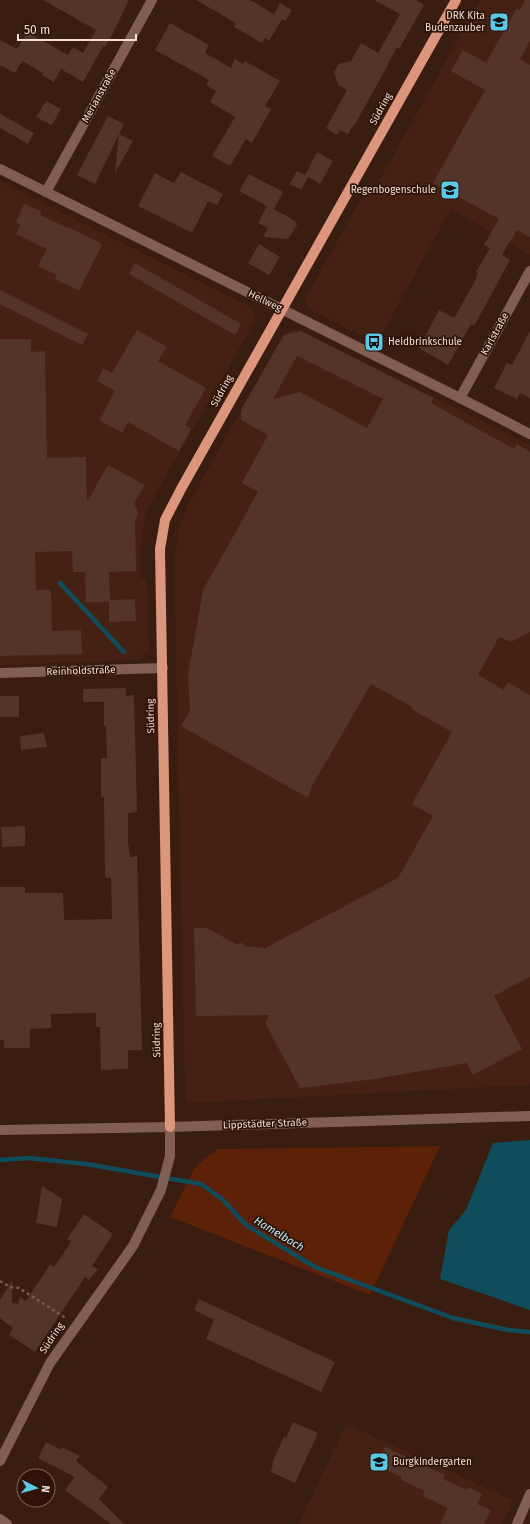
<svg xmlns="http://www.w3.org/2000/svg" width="530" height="1524" font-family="'Fira Sans',sans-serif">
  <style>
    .built { fill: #452113 }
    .green { fill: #5c2106 }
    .water { fill: #0f4d5c }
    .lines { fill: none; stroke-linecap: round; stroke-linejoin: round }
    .stream { stroke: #0f4d5c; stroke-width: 4.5 }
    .building { fill: #533429; fill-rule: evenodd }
    .path { stroke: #745b50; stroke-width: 2.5; stroke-dasharray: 3 3; stroke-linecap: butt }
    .minor { stroke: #805f52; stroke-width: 10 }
    .major { stroke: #db967c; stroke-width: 10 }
    .labels { text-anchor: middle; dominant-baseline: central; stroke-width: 3.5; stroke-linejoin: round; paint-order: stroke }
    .poi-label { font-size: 10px; fill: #f2ded6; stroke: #2f1308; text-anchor: end }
    .street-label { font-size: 10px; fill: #f2ded6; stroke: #2f1308 }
    .water-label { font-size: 11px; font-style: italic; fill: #bceefd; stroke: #2f1308 }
  </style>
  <rect width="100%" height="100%" fill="#391d11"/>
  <g class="built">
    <polygon points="480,0 530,0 530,255 451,209 377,343 308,308 305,299 362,197 378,183"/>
    <polygon points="0,181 252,308 256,319 160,486 146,514 140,553 140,578 147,578 149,650 139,660 0,665"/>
    <polygon points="298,329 530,445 530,1085 188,1103 185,1094 174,560 179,526 188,505 284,333"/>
    <polygon points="346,1424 513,1500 502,1524 299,1524"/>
  </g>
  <polygon class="green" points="440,1146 370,1295 170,1217 194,1169 204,1159 218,1149"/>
  <polygon class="water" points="530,1140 530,1310 440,1279 449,1230 466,1210 493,1143"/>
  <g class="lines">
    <g class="stream">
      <polyline points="60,583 124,652"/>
      <polyline points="0,1160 29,1158 86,1164 201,1184 222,1199 246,1225 315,1267 453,1318 508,1330 530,1332"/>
    </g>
  </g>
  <g class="building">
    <polygon points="43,0 129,0 113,33 105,47 103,46 83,82 61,69 54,82 42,75 43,73 22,61 15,73 0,65 0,40 17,49 27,32 68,55 73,47 83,53 96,30"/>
    <polygon points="196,0 250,0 274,14 280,3 292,10 285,21 282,19 269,41 265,38 262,43 234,27 236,23"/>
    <polygon points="374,0 416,0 424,5 399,49 397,47 384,72 354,126 352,127 348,134 340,130 337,135 326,128 347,90 338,85 334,72 339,64 351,61 361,43 378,53 400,14"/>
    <polygon points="525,0 530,0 530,41 520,59 530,65 530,237 517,230 502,255 510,260 474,326 471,324 448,365 419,348 439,310 454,318 475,281 478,273 476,272 490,248 484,245 499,219 433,183 485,90 451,71 463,50 486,63 517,8 520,10"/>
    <polygon points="170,23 209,45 205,53 231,68 235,59 243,64 245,61 280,81 265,106 271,109 252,143 246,139 230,166 212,156 235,117 210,102 216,91 206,85 209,80 155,50"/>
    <polygon points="46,101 61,109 52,125 36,117"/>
    <polygon points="0,114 34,133 28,144 0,128"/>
    <polygon points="108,116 124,124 95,184 77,175"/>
    <polygon points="119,134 133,141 115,173"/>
    <polygon points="317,152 333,161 320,184 308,177 301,190 290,184 297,171 305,175"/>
    <polygon points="181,172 223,194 217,205 208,201 192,233 138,206 155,173 174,183"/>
    <polygon points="249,174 283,192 274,209 295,221 297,225 288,239 263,237 268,228 258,223 267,206 239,191"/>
    <polygon points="24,204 42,212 40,215 68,228 68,227 102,244 79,291 55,279 57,275 38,266 47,249 16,234 20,225 16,222"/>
    <polygon points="259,244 280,257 269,275 248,263"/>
    <polygon points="135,263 241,324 235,335 129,274"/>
    <polygon points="0,290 88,334 82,345 0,304"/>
    <polygon points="137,330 167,347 158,361 206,388 185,425 191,429 179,451 128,422 122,433 99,420 115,391 97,381 104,368 112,373"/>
    <path d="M301,331L433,398L431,403L514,449L517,444L530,452V632L511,642L499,637L478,675L504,690L508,682L530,695V977L494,996L522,1049L473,1075L467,1063L375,1079L300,1088L265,1023L269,1015L196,1016L194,928H207L236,944L243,943V946L265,948L398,878L433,816L412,804L452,732L411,709L412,707L371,684L312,786L308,798L181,726L190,711L188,675L203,590L258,492L242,483L268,435L241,420V410L284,335ZM297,356L383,399L367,428L300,392L273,399Z"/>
    <polygon points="530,331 530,398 520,393 517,399 494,388 507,363 512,365"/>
    <polygon points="0,339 31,339 31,352 45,351 47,458 86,457 87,502 108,465 145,485 134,503 137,509 138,513 135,522 136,571 109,572 110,600 135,599 136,621 109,622 109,602 86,602 85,572 73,572 72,551 35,552 36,590 51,590 52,631 81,630 82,654 0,656"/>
    <polygon points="126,688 126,696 134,695 137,812 128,813 128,842 130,857 137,856 142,1050 128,1050 128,1069 101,1070 100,1027 96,1027 96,1013 51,1014 51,1028 30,1029 30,1048 4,1048 4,1040 0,1040 0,887 25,887 25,893 63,893 64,920 112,919 111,878 105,878 104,797 101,797 101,758 107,758 106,726 104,726 104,702 83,702 83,689"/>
    <rect x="0" y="696" width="19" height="21"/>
    <polygon points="44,733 47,747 21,750 20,736"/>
    <polygon points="25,826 25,846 2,847 1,827"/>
    <polygon points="42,1186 62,1199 57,1227 36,1223"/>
    <polygon points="84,1214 113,1234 92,1266 98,1269 89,1280 85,1277 35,1352 9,1335 13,1328 0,1318 0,1300 12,1281 12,1303 18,1304 20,1297 26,1301 51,1263 51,1265 54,1267 68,1247 71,1241 67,1239"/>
    <polygon points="199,1299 335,1362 321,1392 206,1339 214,1320 194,1310"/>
    <polygon points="293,1422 318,1433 295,1483 271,1472 273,1463 272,1463 284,1437 286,1438"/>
    <polygon points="46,1442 61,1450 62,1447 80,1456 76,1461 108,1487 99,1499 124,1524 111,1524 65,1490 75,1477 38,1458"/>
    <polygon points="385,1447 445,1475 443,1479 467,1490 468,1487 482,1494 477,1504 491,1510 484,1524 440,1524 448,1508 423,1496 425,1491 401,1480 402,1477 376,1465"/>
  </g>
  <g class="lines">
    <polyline class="path" points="0,1281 10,1287 19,1288 67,1319"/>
    <g class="minor">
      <polyline points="0,169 460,398 530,434"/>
      <polyline points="46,192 152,0"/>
      <polyline points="460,398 530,271"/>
      <polyline points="0,673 163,668"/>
      <polyline points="0,1130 170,1127 530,1116"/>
      <polyline points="0,1461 50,1363 133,1246 161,1190 170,1156 170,1127"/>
      <polyline points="0,1519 7,1524"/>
      <polyline points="517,1524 530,1494"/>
    </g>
    <polyline class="major" points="170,1127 160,549 165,520 181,489 456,0"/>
  </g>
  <defs>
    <g id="school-square" transform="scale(1)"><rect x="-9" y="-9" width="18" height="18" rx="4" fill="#5ac8e6" stroke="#2f1308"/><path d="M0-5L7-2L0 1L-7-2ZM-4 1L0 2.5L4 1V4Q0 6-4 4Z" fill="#111"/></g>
    <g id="bus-square" transform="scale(1)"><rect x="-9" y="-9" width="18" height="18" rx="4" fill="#5ac8e6" stroke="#2f1308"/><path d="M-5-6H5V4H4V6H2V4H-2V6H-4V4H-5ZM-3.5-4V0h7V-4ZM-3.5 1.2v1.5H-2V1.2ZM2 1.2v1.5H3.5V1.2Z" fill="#111"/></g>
  </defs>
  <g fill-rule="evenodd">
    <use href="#school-square" x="499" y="22"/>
    <use href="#school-square" x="450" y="190"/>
    <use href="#bus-square" x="374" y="342"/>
    <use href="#school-square" x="379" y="1462"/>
  </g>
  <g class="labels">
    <g class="poi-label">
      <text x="485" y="16">DRK Kita<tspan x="485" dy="12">Budenzauber</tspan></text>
      <text x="436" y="190">Regenbogenschule</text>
      <text x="388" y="342" text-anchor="start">Heidbrinkschule</text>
      <text x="393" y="1462" text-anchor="start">Burgkindergarten</text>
    </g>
    <g class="street-label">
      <text transform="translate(99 96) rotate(-61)">Merianstraße</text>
      <text transform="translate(381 109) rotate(-61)">Südring</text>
      <text transform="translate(265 301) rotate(26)">Hellweg</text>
      <text transform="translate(495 334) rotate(-61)">Karlstraße</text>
      <text transform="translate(222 391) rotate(-61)">Südring</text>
      <text transform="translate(81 671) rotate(-2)">Reinholdstraße</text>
      <text transform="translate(151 716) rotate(-91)">Südring</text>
      <text transform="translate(157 1040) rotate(-91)">Südring</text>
      <text transform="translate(265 1124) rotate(-2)">Lippstädter Straße</text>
      <text transform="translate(52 1338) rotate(-56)">Südring</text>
    </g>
    <g class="water-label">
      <text transform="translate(279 1234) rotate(31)">Hamelbach</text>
    </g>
  </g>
  <g transform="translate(36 1488) rotate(96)"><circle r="19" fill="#2f1308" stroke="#7d645a"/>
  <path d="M0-3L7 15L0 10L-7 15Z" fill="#5ac8e6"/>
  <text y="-6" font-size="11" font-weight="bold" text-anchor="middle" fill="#f2ded6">N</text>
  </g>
  <path d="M18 34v6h118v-6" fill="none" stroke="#f2ded6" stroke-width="2"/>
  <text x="24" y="34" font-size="12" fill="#f2ded6" stroke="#2f1308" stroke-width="3" paint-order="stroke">50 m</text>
</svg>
